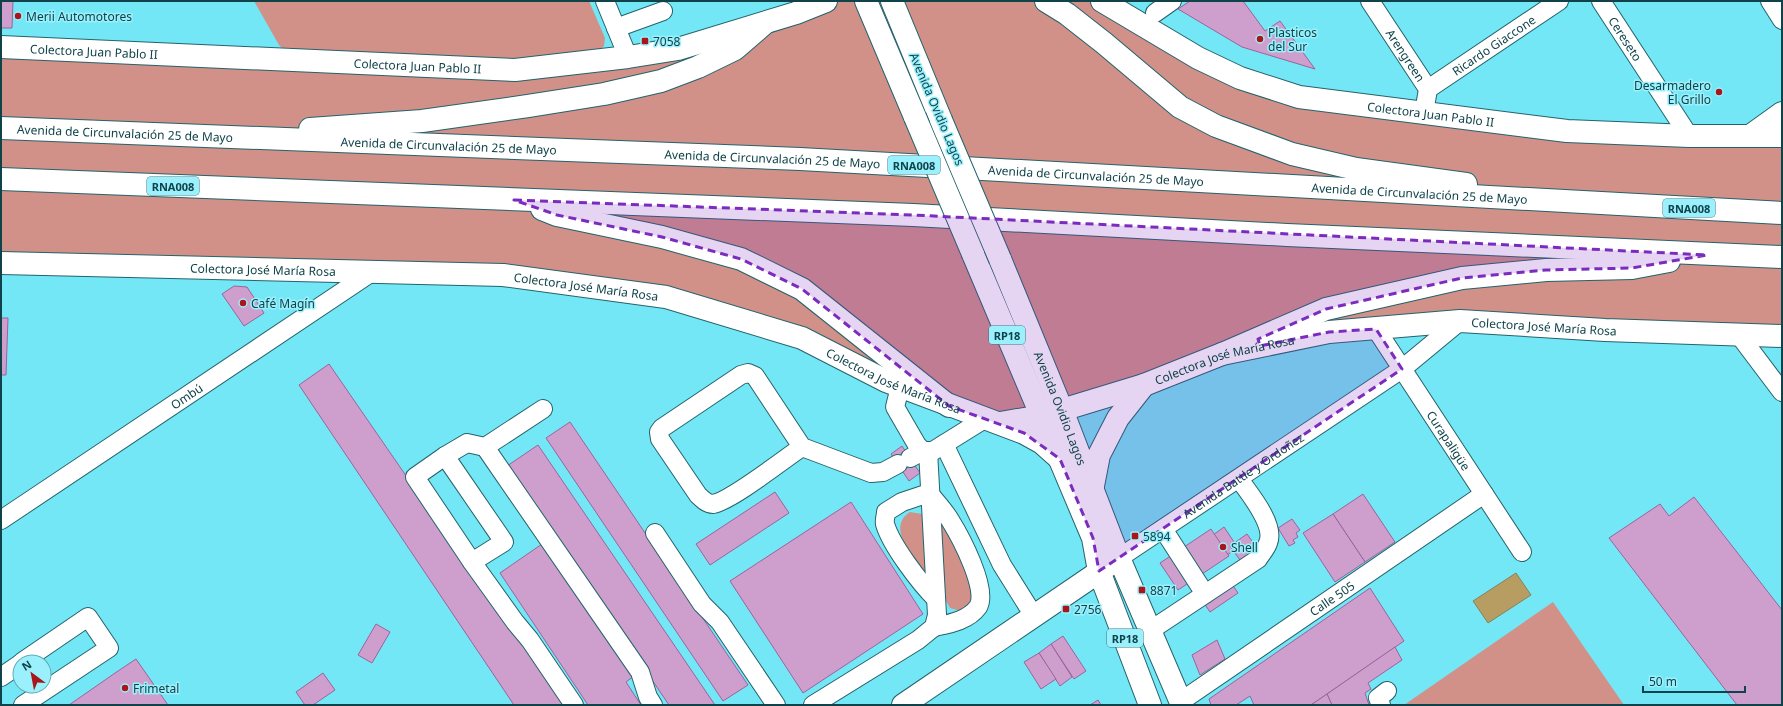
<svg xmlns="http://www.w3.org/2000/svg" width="1783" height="706" font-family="'Noto Sans',sans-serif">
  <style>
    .green { fill: #d19088 }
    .water { fill: #b79d62; stroke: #85825a }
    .building { fill: #ce9fcd; stroke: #9b639b }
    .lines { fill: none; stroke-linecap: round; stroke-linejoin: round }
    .minor-casing { stroke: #24636b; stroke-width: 20 }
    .major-casing { stroke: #24636b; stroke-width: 24 }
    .highway-casing { stroke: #24636b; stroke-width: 24 }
    .minor { stroke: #fff; stroke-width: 18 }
    .major { stroke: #fff; stroke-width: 22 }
    .highway { stroke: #fff; stroke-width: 22 }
    .major-bridge-casing { stroke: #24636b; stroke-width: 24; stroke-linecap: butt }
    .major-bridge { stroke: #fff; stroke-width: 22 }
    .marked { fill: #7b2cbf; fill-opacity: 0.2; stroke: #7b2cbf; stroke-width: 3; stroke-dasharray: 8 5; stroke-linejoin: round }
    .poi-dot { fill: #a9151a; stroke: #9af0fc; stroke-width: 1.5 }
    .labels { text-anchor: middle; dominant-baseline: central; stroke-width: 3; stroke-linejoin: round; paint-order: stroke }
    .shield { fill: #9af0fc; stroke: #39777f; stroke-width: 1 }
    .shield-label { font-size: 11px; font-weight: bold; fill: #0f4349 }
    .poi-label { font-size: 12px; fill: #0f4349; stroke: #9af0fc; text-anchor: start }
    .street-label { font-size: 12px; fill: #0f4349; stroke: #9af0fc }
  </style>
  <rect width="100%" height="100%" fill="#74e7f6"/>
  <g class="green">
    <polygon points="254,1 589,1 605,38 604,46 597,53 520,60 285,51 279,45"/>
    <polygon points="826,1 1102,1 1240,78 1424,113 1782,136 1782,336 1605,330 1329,332 999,423 666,297 503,275 1,263 1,47 515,70 628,57"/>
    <path d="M910,512L922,514L924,518L926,573C915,558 885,528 910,512Z"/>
    <polygon points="940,521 955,539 972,589 972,600 967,608 961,611 950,608 946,601 941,562"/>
    <polygon points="1553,602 1624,705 1404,705"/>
  </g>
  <polygon class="water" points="1516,573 1531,595 1488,623 1473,601"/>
  <g class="building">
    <polygon points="1,1 13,1 12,28 1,28"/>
    <polygon points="1190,1 1243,1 1265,31 1280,21 1315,69 1242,47 1178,9"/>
    <polygon points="234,286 247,287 264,313 244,326 222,294"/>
    <polygon points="1,318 8,318 6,375 1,375"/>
    <polygon points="329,364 564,705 514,705 299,385"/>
    <polygon points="570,422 748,685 723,701 546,438"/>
    <polygon points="538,445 715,705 669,705 507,466"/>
    <polygon points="902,446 920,473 909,481 891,454"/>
    <polygon points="775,492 789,513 710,565 696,544"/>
    <polygon points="1363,494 1395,542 1365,562 1333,514"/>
    <polygon points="1694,497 1782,610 1782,705 1737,705 1609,538 1660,504 1669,516"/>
    <polygon points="851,502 923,614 803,693 730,581"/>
    <polygon points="1333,514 1365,562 1335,582 1303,533"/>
    <polygon points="1292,519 1300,530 1296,533 1298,537 1293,540 1295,543 1289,546 1278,528"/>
    <polygon points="1224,527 1238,548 1227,555 1213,535"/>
    <polygon points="1211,529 1229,556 1178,590 1160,563"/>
    <polygon points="1247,534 1264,558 1247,570 1230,546"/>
    <polygon points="542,544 634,676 626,682 641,705 588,705 500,573"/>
    <polygon points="1232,584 1238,593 1210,612 1204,603"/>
    <polygon points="1370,588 1404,641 1311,705 1254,705 1250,696 1236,705 1211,705 1209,699"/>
    <polygon points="376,624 390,632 372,663 358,655"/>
    <polygon points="1063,636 1086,671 1074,679 1051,644"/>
    <polygon points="1217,640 1225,659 1200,675 1192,655"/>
    <polygon points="1051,644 1072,677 1060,686 1039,653"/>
    <polygon points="1395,647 1402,660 1368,683 1371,689 1365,693 1369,705 1332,705 1327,694"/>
    <polygon points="1039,653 1056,679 1041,689 1024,662"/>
    <polygon points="136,659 168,705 69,705 118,671"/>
    <polygon points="323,673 335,690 313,705 305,705 296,692"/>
    <polygon points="1327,694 1332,705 1311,705"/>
    <polygon points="1098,700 1101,705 1090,705"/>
  </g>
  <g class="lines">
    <g class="minor-casing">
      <g id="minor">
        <polyline points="605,1 628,57"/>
        <path id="s1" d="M1370,1L1428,89L1424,113"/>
        <path id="s2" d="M1601,1L1689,136"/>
        <polyline points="1770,1 1782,20"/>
        <polyline points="1155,13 1172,1"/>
        <polyline points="616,28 663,11"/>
        <path id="s3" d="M1428,89L1559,1"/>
        <path id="s4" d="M1376,329L1522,552"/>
        <polyline points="1739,335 1782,392"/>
        <polyline points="900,387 895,407 917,445 923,451"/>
        <polyline points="543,409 485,447 467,443 445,456 415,477 472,562 515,622 530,640 574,705"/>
        <polyline points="944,444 1002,565 1034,616"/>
        <polyline points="485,447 640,672 648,697 653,705"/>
        <path d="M802,447C784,459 731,501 713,504C707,504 702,499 698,495L660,439L659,432L662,428L741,375L748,373L755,376L802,447L871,473L883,472L898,464"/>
        <polyline points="445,456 504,542 472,562"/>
        <polyline points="910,458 923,451 933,451 986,418"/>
        <path id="s5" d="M1,520L372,272"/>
        <polyline points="1163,529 1205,594"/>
        <polyline points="655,533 702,604 720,622 776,705"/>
        <path id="s6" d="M1119,558L1402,369L1460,321"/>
        <path d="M934,627C948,624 968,621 978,607C989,590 960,536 950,520C944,510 936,502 929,493L902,502L886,512C886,516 884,520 885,524C891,545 920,583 936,599"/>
        <path d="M1151,630L1258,559C1261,554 1266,549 1268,543C1276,525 1249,493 1239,479"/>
        <polyline points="22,662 88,617 109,648 23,705"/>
        <polyline points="1,677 20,664"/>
        <path id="s7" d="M1180,702L1484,494"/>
        <polyline points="813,705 918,640 934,627 937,615 928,451"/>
        <polyline points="1381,705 1378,698 1387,691"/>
      </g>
    </g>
    <g class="major-casing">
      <g id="major">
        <polyline points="866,1 915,117"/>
        <polyline points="892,1 941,120"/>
        <path id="s8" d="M1102,1L1198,58L1240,78L1299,97L1567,131L1689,136H1782"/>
        <path id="s9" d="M1,47L515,70L628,57L678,49L796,13L826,1"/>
        <polyline points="1750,136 1782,113"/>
        <polyline points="973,254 1093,538 1099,571 1150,705"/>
        <path id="s10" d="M1000,259L1062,410L1119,558L1182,705"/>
        <path id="s11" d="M1,263L503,275L666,297L802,338L886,381L1024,433L1042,443L1060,459"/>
        <path id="s12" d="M1000,423L1042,416L1144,385L1222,354L1329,332L1460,321L1605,330L1782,336"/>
        <polyline points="1092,491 1099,455 1118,418 1144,385"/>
        <polyline points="903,705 1112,563"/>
      </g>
    </g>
    <g class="highway-casing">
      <g id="highway">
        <polyline points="1046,1 1067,14 1104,43 1180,107 1216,126 1292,154 1356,169 1466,184"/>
        <path id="s13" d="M1,128L800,159L1782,213"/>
        <polyline points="310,129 422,121 528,106 604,94 661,81 698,67 735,49 765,23"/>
        <polyline points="1,179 913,215 1287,235 1782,257"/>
        <polyline points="542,209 557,215 662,237 741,259 802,289 949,406"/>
        <polyline points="1222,354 1326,309 1462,278 1546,270 1632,268 1669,261"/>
      </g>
    </g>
    <use href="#minor" class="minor"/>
    <use href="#major" class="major"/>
    <use href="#highway" class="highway"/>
    <g class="major-bridge-casing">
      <g id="major-bridge">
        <polyline points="915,117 973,254"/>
        <polyline points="941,120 1000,259"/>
      </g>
    </g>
    <use href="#major-bridge" class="major-bridge"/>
  </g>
  <path class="marked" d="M514,200L913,215L1707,255L1632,268L1546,270L1462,278L1326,309L1258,339L1260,346L1329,332L1376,329L1402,369L1099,571L1093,538L1060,459L1024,433L949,406L802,289L741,259L662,237L557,215Z"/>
  <g class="poi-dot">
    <circle cx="18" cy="16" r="4"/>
    <circle cx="1260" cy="39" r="4"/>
    <rect x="641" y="37" width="8" height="8" rx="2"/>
    <circle cx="1719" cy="92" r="4"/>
    <circle cx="243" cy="303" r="4"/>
    <rect x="1131" y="532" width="8" height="8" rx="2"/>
    <circle cx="1223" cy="547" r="4"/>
    <rect x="1138" y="586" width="8" height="8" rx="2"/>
    <rect x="1062" y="605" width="8" height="8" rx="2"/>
    <circle cx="125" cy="688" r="4"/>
  </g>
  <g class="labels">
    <g class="shield">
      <rect x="888" y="156" width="52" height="18" rx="3"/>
      <rect x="147" y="177" width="52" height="18" rx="3"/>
      <rect x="1663" y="199" width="52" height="18" rx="3"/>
      <rect x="989" y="326" width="36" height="18" rx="3"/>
      <rect x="1107" y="629" width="36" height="18" rx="3"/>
    </g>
    <g class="shield-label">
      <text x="914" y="165">RNA008</text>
      <text x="173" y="186">RNA008</text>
      <text x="1689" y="208">RNA008</text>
      <text x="1007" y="335">RP18</text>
      <text x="1125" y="638">RP18</text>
    </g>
    <g class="poi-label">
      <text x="26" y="16">Merii Automotores</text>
      <text x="1268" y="32">Plasticos<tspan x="1268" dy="14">del Sur</tspan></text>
      <text x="653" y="41">7058</text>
      <text x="1711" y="85" text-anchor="end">Desarmadero<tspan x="1711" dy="14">El Grillo</tspan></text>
      <text x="251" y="303">Café Magín</text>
      <text x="1143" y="536">5894</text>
      <text x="1231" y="547">Shell</text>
      <text x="1150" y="590">8871</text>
      <text x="1074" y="609">2756</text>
      <text x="133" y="688">Frimetal</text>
    </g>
    <g class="street-label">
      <text stroke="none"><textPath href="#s2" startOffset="45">Cereseto</textPath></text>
      <text stroke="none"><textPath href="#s3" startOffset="79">Ricardo Giaccone</textPath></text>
      <text stroke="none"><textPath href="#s9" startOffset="93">Colectora Juan Pablo II</textPath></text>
      <text stroke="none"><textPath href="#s1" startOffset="65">Arengreen</textPath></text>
      <text stroke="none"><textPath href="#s9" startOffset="417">Colectora Juan Pablo II</textPath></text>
      <text transform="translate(937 109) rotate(67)">Avenida Ovidio Lagos</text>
      <text stroke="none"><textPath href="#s8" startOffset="353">Colectora Juan Pablo II</textPath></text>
      <text stroke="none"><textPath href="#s13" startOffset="124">Avenida de Circunvalación 25 de Mayo</textPath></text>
      <text stroke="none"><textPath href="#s13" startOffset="448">Avenida de Circunvalación 25 de Mayo</textPath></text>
      <text stroke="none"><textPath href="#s13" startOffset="772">Avenida de Circunvalación 25 de Mayo</textPath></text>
      <text stroke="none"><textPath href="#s13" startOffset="1096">Avenida de Circunvalación 25 de Mayo</textPath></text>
      <text stroke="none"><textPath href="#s13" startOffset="1420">Avenida de Circunvalación 25 de Mayo</textPath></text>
      <text stroke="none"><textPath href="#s11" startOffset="262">Colectora José María Rosa</textPath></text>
      <text stroke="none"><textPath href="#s11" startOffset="586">Colectora José María Rosa</textPath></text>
      <text stroke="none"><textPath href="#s12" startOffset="558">Colectora José María Rosa</textPath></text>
      <text stroke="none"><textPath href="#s12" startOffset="234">Colectora José María Rosa</textPath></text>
      <text stroke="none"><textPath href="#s11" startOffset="910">Colectora José María Rosa</textPath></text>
      <text stroke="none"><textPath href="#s5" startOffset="223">Ombú</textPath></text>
      <text stroke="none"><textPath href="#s10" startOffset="161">Avenida Ovidio Lagos</textPath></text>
      <text stroke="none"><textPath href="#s4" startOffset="133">Curapaligüe</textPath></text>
      <text stroke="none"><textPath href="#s6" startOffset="149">Avenida Battle y Ordoñez</textPath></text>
      <text stroke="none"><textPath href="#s7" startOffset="184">Calle 505</textPath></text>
    </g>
  </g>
  <rect width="1783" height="706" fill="none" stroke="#0f4349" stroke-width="4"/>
  <g transform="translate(32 674) rotate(328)"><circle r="19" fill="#9af0fc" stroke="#62abb4"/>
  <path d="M0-3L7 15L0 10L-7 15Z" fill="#a9151a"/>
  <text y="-6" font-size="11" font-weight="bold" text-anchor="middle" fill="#0f4349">N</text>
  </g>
  <path d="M1643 686v6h102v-6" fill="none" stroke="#0f4349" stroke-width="2"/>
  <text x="1649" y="686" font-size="12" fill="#0f4349" stroke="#9af0fc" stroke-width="3" paint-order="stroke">50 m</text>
</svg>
